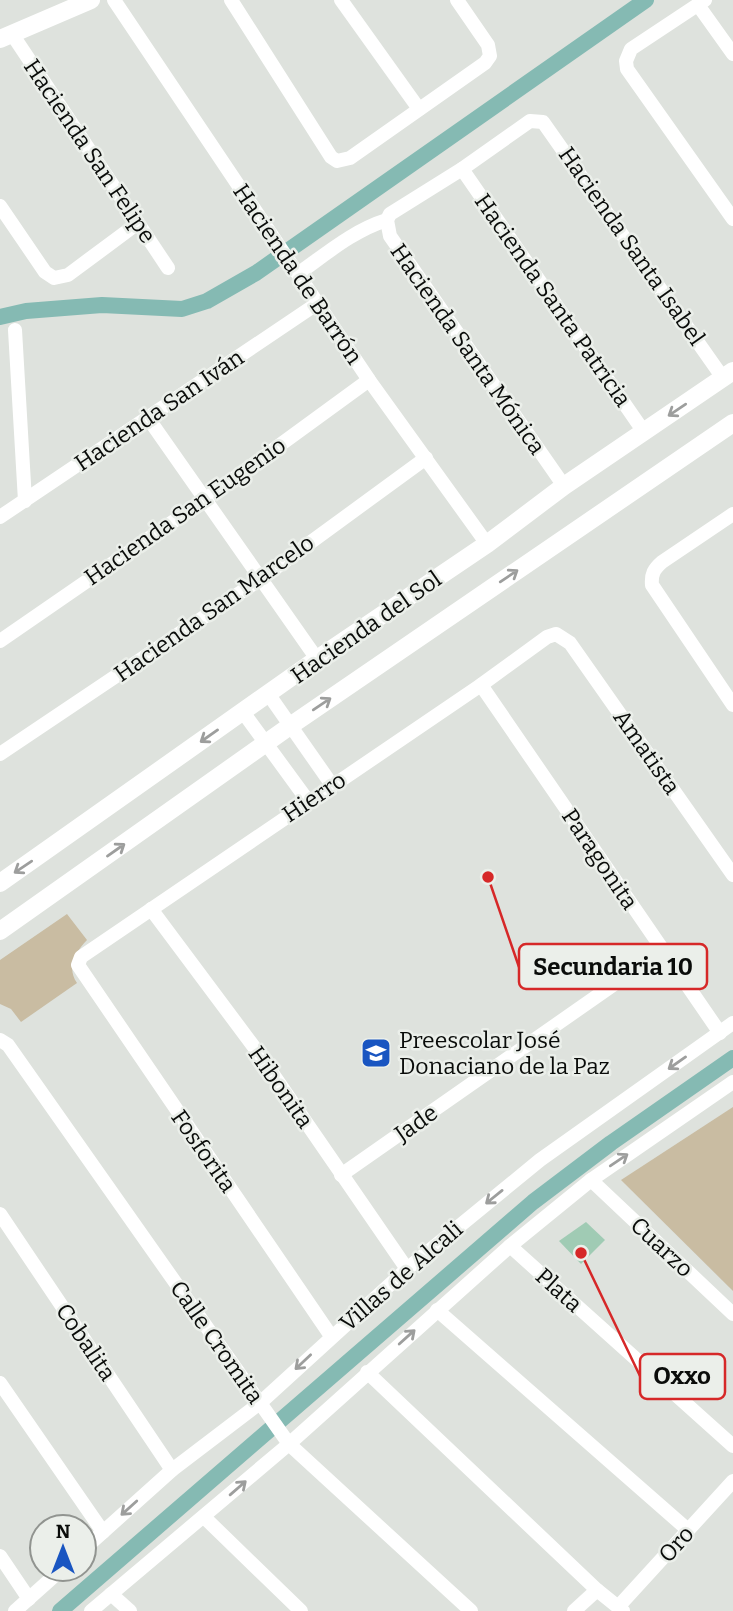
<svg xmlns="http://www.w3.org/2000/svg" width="733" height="1611" font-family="Bitter,serif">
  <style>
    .green { fill: #c9bca2 }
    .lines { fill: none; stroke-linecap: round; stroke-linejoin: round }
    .canal { stroke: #85bab3; stroke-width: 16 }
    .building { fill: #a0cbb4 }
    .minor { stroke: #fff; stroke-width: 14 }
    .tertiary { stroke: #fff; stroke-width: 18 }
    .oneway { stroke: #9d9e9d }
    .labels { text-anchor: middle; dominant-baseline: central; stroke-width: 5; stroke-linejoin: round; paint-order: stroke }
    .street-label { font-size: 23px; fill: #0a0c0a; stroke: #ebefea }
    .poi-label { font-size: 23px; fill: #0a0c0a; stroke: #ebefea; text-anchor: start }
    .leader { fill: none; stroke: #d62828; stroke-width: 2.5 }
    .callout-dot { fill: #d62828; stroke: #ebefea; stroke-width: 2.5 }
    .callout { fill: #ebefea; stroke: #d62828; stroke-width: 2.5 }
    .callout-label { font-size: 24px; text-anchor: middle; font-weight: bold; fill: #0a0c0a }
  </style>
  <rect width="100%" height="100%" fill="#dee2dd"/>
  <g class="green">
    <path d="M67,914L87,940C76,951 66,968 77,983L21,1022L11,1009L0,1004V960Z"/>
    <polygon points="733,1107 733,1291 621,1180"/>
  </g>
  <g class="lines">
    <g class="canal">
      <polyline points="0,317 26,311 102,305 182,309 207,301 256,273 646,0"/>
      <polyline points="60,1611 533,1202 611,1143 733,1058"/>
    </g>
  </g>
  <polygon class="building" points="586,1222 605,1240 581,1264 559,1241"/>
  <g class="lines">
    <g class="minor">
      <polyline points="114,0 369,380 487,544"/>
      <polyline points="231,0 331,157 337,161 350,158 485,63 490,56 488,45 457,0"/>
      <polyline points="341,0 419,109"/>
      <polyline points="705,0 631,49 626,61 627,69 733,219"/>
      <polyline points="698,5 733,54"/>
      <polyline points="12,34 168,268"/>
      <polyline points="462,169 644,432"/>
      <polyline points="0,206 45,272 54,278 68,275 138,223"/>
      <path d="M299,273C326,254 354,230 387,220"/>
      <polyline points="15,330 25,501"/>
      <polyline points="148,418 317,659"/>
      <polyline points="564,486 390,236 387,220 390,214 462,169 530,121 543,122 723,378"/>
      <path d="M733,514L662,562C654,569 651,574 652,585L733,705"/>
      <polyline points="0,517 318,303"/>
      <polyline points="0,641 203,501 369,380"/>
      <polyline points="481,685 720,1033"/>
      <polyline points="269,695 332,785"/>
      <polyline points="243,712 308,801"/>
      <polyline points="0,754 259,580 426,458"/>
      <polyline points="151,909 257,1051 407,1269"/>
      <polyline points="0,1040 8,1045 289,1444 471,1611"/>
      <polyline points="341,1175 663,950"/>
      <polyline points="591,1180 733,1314"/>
      <polyline points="0,1214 172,1470"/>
      <polyline points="510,1246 733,1446"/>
      <polyline points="437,1310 688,1530"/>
      <polyline points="331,1336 78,965 81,957 481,685 547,637 556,634 570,643 733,875"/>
      <polyline points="367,1372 597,1590 623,1611"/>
      <polyline points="0,1383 103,1532"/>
      <polyline points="204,1517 301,1611"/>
      <polyline points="84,1549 172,1470 260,1403 407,1269 540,1160 733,1023"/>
      <polyline points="0,1556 29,1599"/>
      <polyline points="111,1594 130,1611"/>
      <polyline points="618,1607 733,1481"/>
      <polyline points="15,1611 62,1569"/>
      <polyline points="91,1611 289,1444 510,1246 591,1180 733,1082"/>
      <polyline points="574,1611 597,1590"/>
    </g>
    <g class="tertiary">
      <polyline points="0,39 91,0"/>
      <polyline points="0,883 317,659 487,544 564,486 733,371"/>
      <polyline points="0,931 290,726 733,423"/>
    </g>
  </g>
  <defs><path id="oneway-shaft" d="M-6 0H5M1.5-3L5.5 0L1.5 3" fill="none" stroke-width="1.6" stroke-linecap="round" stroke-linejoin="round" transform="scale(1.75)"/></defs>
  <g class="oneway">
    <use href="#oneway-shaft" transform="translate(677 410) rotate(146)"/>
    <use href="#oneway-shaft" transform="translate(509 576) rotate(-34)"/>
    <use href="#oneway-shaft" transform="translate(322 704) rotate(-34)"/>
    <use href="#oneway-shaft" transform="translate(209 736) rotate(145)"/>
    <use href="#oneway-shaft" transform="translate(116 850) rotate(-35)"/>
    <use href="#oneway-shaft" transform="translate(23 867) rotate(146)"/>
    <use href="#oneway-shaft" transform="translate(677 1063) rotate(145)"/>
    <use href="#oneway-shaft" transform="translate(619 1160) rotate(-34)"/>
    <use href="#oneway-shaft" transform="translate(494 1197) rotate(141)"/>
    <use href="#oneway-shaft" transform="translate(407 1337) rotate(-42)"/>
    <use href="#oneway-shaft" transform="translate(303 1362) rotate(137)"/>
    <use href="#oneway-shaft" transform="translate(238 1488) rotate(-41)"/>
    <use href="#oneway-shaft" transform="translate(129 1508) rotate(138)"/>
  </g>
  <defs>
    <g id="school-square" transform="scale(1.575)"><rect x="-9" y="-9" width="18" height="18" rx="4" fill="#1955c1" stroke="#ebefea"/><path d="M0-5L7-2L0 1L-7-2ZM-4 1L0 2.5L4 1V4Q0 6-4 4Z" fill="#fff"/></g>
  </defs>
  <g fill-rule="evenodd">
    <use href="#school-square" x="376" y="1053"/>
  </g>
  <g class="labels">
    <g class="street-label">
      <text transform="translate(90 151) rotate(56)">Hacienda San Felipe</text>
      <text transform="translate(632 246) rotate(55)">Hacienda Santa Isabel</text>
      <text transform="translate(298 274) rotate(56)">Hacienda de Barrón</text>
      <text transform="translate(553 300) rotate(55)">Hacienda Santa Patricia</text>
      <text transform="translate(468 349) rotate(55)">Hacienda Santa Mónica</text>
      <text transform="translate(159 410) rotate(-34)">Hacienda San Iván</text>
      <text transform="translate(185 511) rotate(-35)">Hacienda San Eugenio</text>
      <text transform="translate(214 608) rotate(-35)">Hacienda San Marcelo</text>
      <text transform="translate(366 627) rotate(-35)">Hacienda del Sol</text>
      <text transform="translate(647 752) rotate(55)">Amatista</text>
      <text transform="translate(314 797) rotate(-34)">Hierro</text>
      <text transform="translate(600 859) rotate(56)">Paragonita</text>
      <text transform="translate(281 1087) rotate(55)">Hibonita</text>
      <text transform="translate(416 1123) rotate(-35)">Jade</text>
      <text transform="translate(204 1151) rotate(55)">Fosforita</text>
      <text transform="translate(662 1247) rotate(43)">Cuarzo</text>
      <text transform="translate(401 1276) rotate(-41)">Villas de Alcali</text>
      <text transform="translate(559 1290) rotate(42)">Plata</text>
      <text transform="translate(86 1342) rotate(56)">Cobalita</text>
      <text transform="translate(217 1342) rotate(55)">Calle Cromita</text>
      <text transform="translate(676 1544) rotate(-48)">Oro</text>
    </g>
    <g class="poi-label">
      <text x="399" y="1040">Preescolar José<tspan x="399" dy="26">Donaciano de la Paz</tspan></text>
    </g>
  </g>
  <path class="leader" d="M488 877L519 967M581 1253L640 1376"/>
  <g class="callout-dot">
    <circle cx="488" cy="877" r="7"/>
    <circle cx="581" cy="1253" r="7"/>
  </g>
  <g class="callout">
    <rect x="519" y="944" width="188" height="45" rx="7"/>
    <rect x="640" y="1354" width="85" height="45" rx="7"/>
  </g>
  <g class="callout-label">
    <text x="613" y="975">Secundaria 10</text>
    <text x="682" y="1384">Oxxo</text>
  </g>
  <g transform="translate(63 1548)"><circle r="33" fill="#ebefea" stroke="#919490" stroke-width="2"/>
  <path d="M0-5L12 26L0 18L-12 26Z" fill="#1955c1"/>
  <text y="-10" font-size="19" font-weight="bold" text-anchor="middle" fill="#0a0c0a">N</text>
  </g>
</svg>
